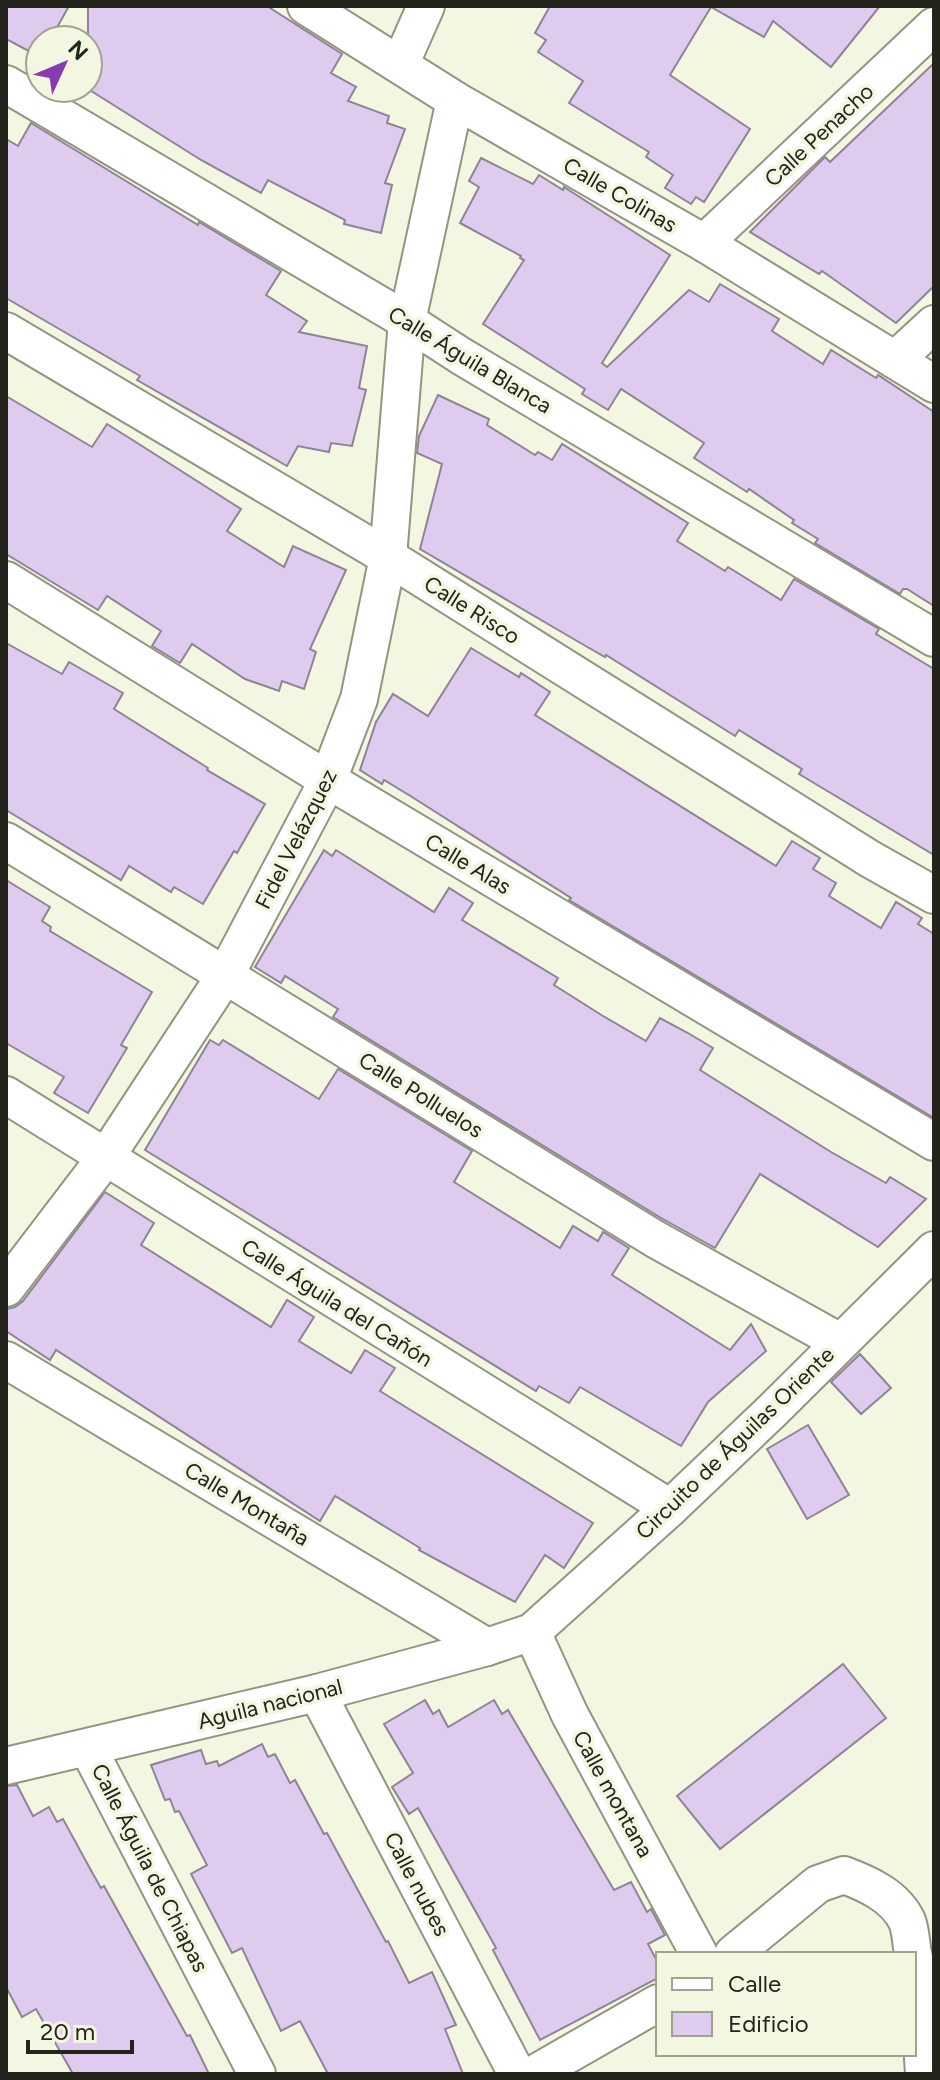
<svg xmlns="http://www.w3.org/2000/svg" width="940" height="2080" font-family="Figtree,sans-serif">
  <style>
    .building { fill: #dfcbed; stroke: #8e8496; stroke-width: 2 }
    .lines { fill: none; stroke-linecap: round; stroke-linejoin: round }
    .street-casing { stroke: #929581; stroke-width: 40 }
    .street { stroke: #fff; stroke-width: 36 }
    .labels { text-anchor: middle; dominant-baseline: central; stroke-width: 7; stroke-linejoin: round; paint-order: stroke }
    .street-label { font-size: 22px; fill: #23241c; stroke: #f3f7e1 }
  </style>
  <rect width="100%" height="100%" fill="#f3f7e1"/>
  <g class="building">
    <polygon points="6,6 69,6 50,40 40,40 40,57 6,39"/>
    <polygon points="88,6 267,6 342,54 331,73 356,87 348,101 389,116 387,123 405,129 385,183 392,185 381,233 344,224 345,220 268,180 261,193 201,160 88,89"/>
    <polygon points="550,6 880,6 831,67 773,21 764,37 711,7 670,75 750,129 704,202 696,197 691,204 665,188 673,175 646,157 649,152 569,103 583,81 538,52 546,40 535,33"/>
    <polygon points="934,63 934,286 896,323 822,271 819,274 750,232 825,157 830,162"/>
    <polygon points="31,123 198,225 199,222 281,271 266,295 307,321 299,332 367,346 359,388 366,390 352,446 331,443 329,452 298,446 287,466 137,380 140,376 6,298 6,139 18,146"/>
    <polygon points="481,158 533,184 539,175 563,190 564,187 670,255 602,363 607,367 689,290 709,302 720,284 779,319 772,331 823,364 831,350 876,378 878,375 934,412 934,606 907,589 903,589 900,594 815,543 818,539 792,523 794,520 749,489 747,492 694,458 704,443 621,389 608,410 582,394 585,389 483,324 524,260 520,258 521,256 460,223 479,187 469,181"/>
    <polygon points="438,395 489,419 487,425 535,455 538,452 552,460 562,444 688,523 677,541 725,571 728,567 781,600 794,579 879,629 876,634 934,669 934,855 799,774 802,769 739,730 735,736 606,655 605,657 577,641 420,549 442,464 417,453 419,436"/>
    <polygon points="6,396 92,447 107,424 131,439 241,509 227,531 284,567 293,546 346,570 310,649 316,652 304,689 282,681 279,691 245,679 192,644 180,663 152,646 161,631 107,596 98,610 6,554"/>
    <polygon points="6,643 62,674 69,662 123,693 114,709 208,768 207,770 265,804 237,853 234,851 203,904 174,887 171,892 129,866 121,880 6,810"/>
    <polygon points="471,648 519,677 521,673 550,692 535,715 776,866 792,841 820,858 813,869 836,883 829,896 881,928 896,902 922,918 918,924 934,934 934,1118 569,900 571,898 412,797 384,780 382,784 360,770 376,722 393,694 428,716"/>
    <polygon points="324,850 332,856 336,850 434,912 449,888 473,903 462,920 558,978 554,985 603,1016 646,1041 660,1018 688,1033 713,1048 700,1070 831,1152 886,1183 890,1177 926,1199 878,1247 760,1174 715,1248 661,1218 333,1017 338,1009 285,976 281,983 255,967"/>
    <polygon points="6,880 50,907 42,921 51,927 50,931 152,992 121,1045 127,1048 88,1113 54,1093 64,1077 6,1043"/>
    <polygon points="210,1040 219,1045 223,1040 319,1099 338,1069 472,1151 454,1182 560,1248 573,1226 598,1241 603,1232 629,1248 612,1275 730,1350 751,1324 766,1351 708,1402 681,1446 580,1387 569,1403 539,1386 536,1391 145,1150"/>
    <polygon points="105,1192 154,1223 141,1245 271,1327 287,1300 314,1317 299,1341 351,1373 365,1350 395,1368 380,1391 593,1523 564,1568 545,1555 515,1602 419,1550 420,1548 335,1496 320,1521 56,1350 50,1360 6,1331 6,1309 15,1307 23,1301"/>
    <polygon points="860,1354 891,1388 861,1414 831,1382"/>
    <polygon points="808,1425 849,1495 807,1519 767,1449"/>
    <polygon points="843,1664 886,1718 720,1849 677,1796"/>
    <polygon points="425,1700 433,1714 439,1710 448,1727 494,1700 502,1714 508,1710 614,1890 631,1882 647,1912 651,1909 665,1935 648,1944 658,1963 658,1978 540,2040 493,1950 496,1948 418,1808 409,1814 392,1787 413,1773 384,1724"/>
    <polygon points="262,1744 268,1757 275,1754 290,1783 295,1780 324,1834 327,1833 386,1942 388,1941 409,1983 432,1972 456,2025 445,2029 463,2074 328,2074 300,2021 281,2031 242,1948 232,1953 191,1874 207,1865 179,1811 175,1812 170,1799 165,1800 151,1765 201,1750 206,1764 217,1761 219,1766"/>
    <polygon points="17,1785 33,1816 49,1807 57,1822 63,1819 93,1874 101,1888 104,1886 187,2036 190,2035 209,2074 73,2074 36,2009 22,2017 6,1987 6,1786"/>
  </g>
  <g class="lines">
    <g class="street-casing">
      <g id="street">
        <polyline points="306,6 455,100 704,243 934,384"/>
        <polyline points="400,65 426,6"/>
        <polyline points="6,84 407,321 461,356 934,638"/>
        <polyline points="704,243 934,26"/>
        <polyline points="6,331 388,557 870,859 934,895"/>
        <polyline points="895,360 934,324"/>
        <polyline points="6,580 328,780 934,1142"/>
        <polyline points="6,841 655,1239 840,1342"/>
        <polyline points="6,1095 670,1508"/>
        <polyline points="6,1288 106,1157 226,974 328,780 359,699 388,557 407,321 455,100"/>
        <polyline points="6,1360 487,1647"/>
        <polyline points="532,1632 570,1715 699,1954"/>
        <polyline points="317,1693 517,2074"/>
        <polyline points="88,1748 257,2074"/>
        <polyline points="6,1766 317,1693 487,1647 532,1632 670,1508 773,1410 934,1250"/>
        <path d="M733,1954L818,1884L844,1875C868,1884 895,1896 907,1921C911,1931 911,1944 913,1954"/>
        <polyline points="914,1957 918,1978 924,2074"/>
        <polyline points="534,2074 658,2003"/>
      </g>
    </g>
    <use href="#street" class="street"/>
  </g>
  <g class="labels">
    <g class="street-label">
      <text transform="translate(819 135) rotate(-43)">Calle Penacho</text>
      <text transform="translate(620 195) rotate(30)">Calle Colinas</text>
      <text transform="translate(470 360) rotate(31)">Calle Águila Blanca</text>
      <text transform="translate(472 610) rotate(32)">Calle Risco</text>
      <text transform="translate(296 839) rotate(-63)">Fidel Velázquez</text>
      <text transform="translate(468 864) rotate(31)">Calle Alas</text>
      <text transform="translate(421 1095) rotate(32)">Calle Polluelos</text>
      <text transform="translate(337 1303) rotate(32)">Calle Águila del Cañón</text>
      <text transform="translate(735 1443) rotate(-44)">Circuito de Águilas Oriente</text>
      <text transform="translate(247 1504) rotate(31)">Calle Montaña</text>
      <text transform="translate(270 1704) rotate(-14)">Aguila nacional</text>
      <text transform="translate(613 1794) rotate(61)">Calle montana</text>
      <text transform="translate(150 1868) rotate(63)">Calle Águila de Chiapas</text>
      <text transform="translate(417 1884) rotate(62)">Calle nubes</text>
    </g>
  </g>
  <rect width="940" height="2080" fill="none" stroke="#23241c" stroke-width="16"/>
  <rect x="656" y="1952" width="260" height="104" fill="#f3f7e1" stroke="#a0a392" stroke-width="2"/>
  <rect x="672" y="1978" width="40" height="12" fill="#ffffff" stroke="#a0a392" stroke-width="2"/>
  <text x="728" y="1992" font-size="24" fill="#23241c">Calle</text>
  <rect x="672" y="2012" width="40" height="24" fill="#dfcbed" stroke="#a0a392" stroke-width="2"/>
  <text x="728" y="2032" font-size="24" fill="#23241c">Edificio</text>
  <g transform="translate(64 64) rotate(46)"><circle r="38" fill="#f3f7e1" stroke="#a0a392" stroke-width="2"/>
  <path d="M0-6L14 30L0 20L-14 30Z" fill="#863daf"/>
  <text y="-12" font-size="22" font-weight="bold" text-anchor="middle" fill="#23241c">N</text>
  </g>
  <path d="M28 2040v12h104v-12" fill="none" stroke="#23241c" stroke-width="4"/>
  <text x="40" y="2040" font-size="24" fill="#23241c" stroke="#f3f7e1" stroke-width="6" paint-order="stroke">20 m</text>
</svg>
